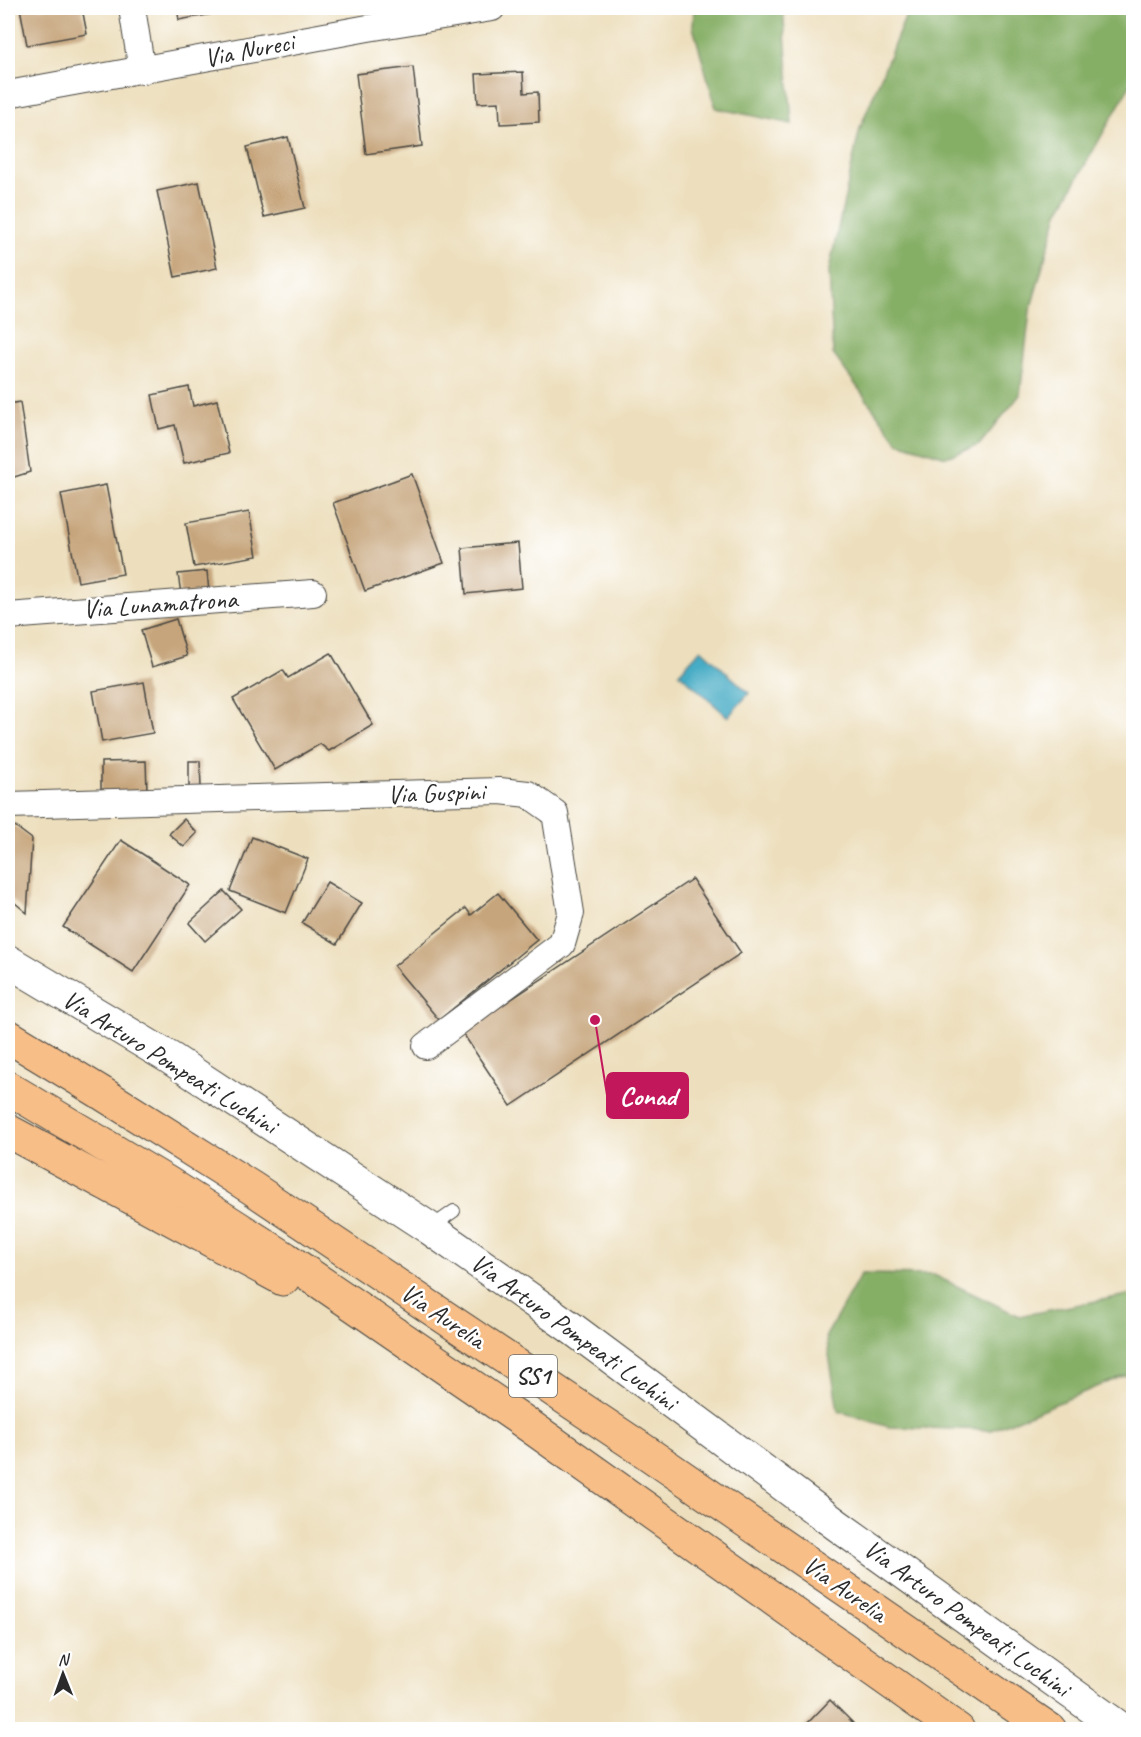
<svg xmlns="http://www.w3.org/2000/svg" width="1141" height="1737" font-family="Caveat,sans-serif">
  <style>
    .forest { fill: #86af66; stroke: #586d48; stroke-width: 1.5 }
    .water { fill: #46acc5; stroke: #386c78; stroke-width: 1.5 }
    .building { fill: #c6a57c }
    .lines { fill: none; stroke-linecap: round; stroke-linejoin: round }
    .service-casing { stroke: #484641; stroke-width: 14 }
    .minor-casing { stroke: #484641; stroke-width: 28 }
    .tertiary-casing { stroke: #484641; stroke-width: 34 }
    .trunk-casing { stroke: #484641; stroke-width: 35 }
    .service { stroke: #fff; stroke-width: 12 }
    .minor { stroke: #fff; stroke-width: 26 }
    .tertiary { stroke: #fff; stroke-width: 32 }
    .trunk { stroke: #f7be88; stroke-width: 33 }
    .labels { text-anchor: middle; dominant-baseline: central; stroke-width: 5; stroke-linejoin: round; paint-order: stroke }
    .shield { fill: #fff; stroke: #6b6b6b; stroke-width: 1.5 }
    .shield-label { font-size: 24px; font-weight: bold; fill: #2b2b2b }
    .street-label { font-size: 26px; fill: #2b2b2b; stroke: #fff }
    .leader { fill: none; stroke: #c2185b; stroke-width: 2 }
    .callout-dot { fill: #c2185b; stroke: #fff; stroke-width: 2 }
    .callout { fill: #c2185b; stroke: #c2185b; stroke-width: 2 }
    .callout-label { font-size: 27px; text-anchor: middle; font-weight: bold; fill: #fff }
  </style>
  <rect width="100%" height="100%" fill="#fff"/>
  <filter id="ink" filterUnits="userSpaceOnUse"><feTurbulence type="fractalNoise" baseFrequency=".0167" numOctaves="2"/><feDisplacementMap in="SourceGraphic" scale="12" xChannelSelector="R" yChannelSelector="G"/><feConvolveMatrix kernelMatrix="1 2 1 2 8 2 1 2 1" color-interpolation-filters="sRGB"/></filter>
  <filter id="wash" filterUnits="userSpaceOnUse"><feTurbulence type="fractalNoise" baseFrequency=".008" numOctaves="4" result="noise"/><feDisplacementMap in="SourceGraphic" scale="24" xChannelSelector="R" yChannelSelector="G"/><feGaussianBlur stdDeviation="1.35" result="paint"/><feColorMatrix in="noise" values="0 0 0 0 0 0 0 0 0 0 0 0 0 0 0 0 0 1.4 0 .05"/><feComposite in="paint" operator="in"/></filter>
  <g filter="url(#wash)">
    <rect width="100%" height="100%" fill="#eddfbd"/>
    <g class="forest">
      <polygon points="694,8 783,8 792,124 716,108 693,27"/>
      <polygon points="909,8 1133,8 1133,80 1058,213 1030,311 1020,395 979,445 946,457 898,442 833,354 829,270 860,128"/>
      <polygon points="861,1274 934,1275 1019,1316 1133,1294 1133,1372 992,1430 889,1427 838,1411 826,1336"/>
    </g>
    <polygon class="water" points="701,649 749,693 728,717 679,673"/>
    <g id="blocks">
      <g class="building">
        <polygon points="20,8 82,8 87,34 27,45"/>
        <polygon points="177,8 235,8 235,10 179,20"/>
        <polygon points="413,67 422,146 366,154 356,74"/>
        <polygon points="523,72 524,93 538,92 539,122 500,124 499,102 478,103 476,74"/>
        <polygon points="288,137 305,208 264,217 247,147"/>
        <polygon points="199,182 217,268 175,277 157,191"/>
        <polygon points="189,387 193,406 217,400 229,453 184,463 175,425 159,429 152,395"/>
        <polygon points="20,402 30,472 8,479 8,404"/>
        <polygon points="412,474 444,563 365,591 333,503"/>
        <polygon points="106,485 123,574 78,582 61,494"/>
        <polygon points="249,512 257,556 194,567 186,523"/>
        <polygon points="518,543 522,588 466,594 462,548"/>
        <polygon points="207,571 209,592 181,594 178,574"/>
        <polygon points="176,619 187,656 152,667 141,630"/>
        <polygon points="331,653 373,725 329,751 320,744 275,770 233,699 283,670 288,678"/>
        <polygon points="144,682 153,733 102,742 93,691"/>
        <polygon points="146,761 147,791 101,793 101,762"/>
        <polygon points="189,761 200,761 201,788 189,788"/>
        <polygon points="184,819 197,833 184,847 169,834"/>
        <polygon points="12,824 32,839 27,913 8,897 8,825"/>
        <polygon points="252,837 308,859 286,913 230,891"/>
        <polygon points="121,840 190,885 133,972 63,927"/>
        <polygon points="692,879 741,953 511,1106 462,1032"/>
        <polygon points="327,882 362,903 337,944 302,923"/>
        <polygon points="224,891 241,909 205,941 189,923"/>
        <polygon points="498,893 537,940 439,1020 394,966 466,908 471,915"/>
        <polygon points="830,1700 857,1727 855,1730 801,1730"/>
      </g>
    </g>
  </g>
  <g filter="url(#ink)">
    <use href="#blocks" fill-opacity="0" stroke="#484641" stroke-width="1.5"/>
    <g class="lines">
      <g class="service-casing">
        <polyline id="service" points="430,1228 454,1211"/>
      </g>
      <g class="minor-casing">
        <g id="minor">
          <polyline points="132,8 142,71"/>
          <polyline points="8,94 368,28 492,8"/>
          <polyline points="8,616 313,593"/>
          <polyline points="8,805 500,791 528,794 555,813 571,913 562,944 426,1046"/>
        </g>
      </g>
      <g class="tertiary-casing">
        <polyline id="tertiary" points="8,961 170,1058 429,1228 570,1327 837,1525 1123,1730"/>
      </g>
      <g class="trunk-casing">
        <g id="trunk">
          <polyline points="8,1036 100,1092 252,1188 640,1448 1050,1730"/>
          <polyline points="8,1088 166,1182 285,1258 517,1417 958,1730"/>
          <polyline points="8,1131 283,1279"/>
        </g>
      </g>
      <use href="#service" class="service"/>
      <use href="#minor" class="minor"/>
      <use href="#tertiary" class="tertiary"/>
      <use href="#trunk" class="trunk"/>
    </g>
  </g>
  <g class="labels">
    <rect class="shield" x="509" y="1355" width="48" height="42" rx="4.5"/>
    <g class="shield-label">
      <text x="533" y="1376">SS1</text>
    </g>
    <g class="street-label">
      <text transform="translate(249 50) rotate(-11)">Via Nureci</text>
      <text transform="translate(160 604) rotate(-4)">Via Lunamatrona</text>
      <text transform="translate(436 793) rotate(-2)">Via Guspini</text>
      <text transform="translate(170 1062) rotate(32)">Via Arturo Pompeati Luchini</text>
      <text transform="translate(443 1316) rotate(34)">Via Aurelia</text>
      <text transform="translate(574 1332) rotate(36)">Via Arturo Pompeati Luchini</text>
      <text transform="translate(845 1589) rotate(35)">Via Aurelia</text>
      <text transform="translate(967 1618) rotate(36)">Via Arturo Pompeati Luchini</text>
    </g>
  </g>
  <path class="leader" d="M595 1020L607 1095"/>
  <circle class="callout-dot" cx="595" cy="1020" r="6"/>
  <rect class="callout" x="607" y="1073" width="81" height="45" rx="6"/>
  <g class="callout-label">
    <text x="648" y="1105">Conad</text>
  </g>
  <rect width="1141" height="1737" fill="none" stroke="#fff" stroke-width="30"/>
  <g transform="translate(63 1674) rotate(359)" stroke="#ffffff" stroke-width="4.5" paint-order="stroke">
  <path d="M0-4.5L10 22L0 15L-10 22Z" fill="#2b2b2b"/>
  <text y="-9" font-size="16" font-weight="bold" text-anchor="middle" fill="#2b2b2b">N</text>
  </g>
</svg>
